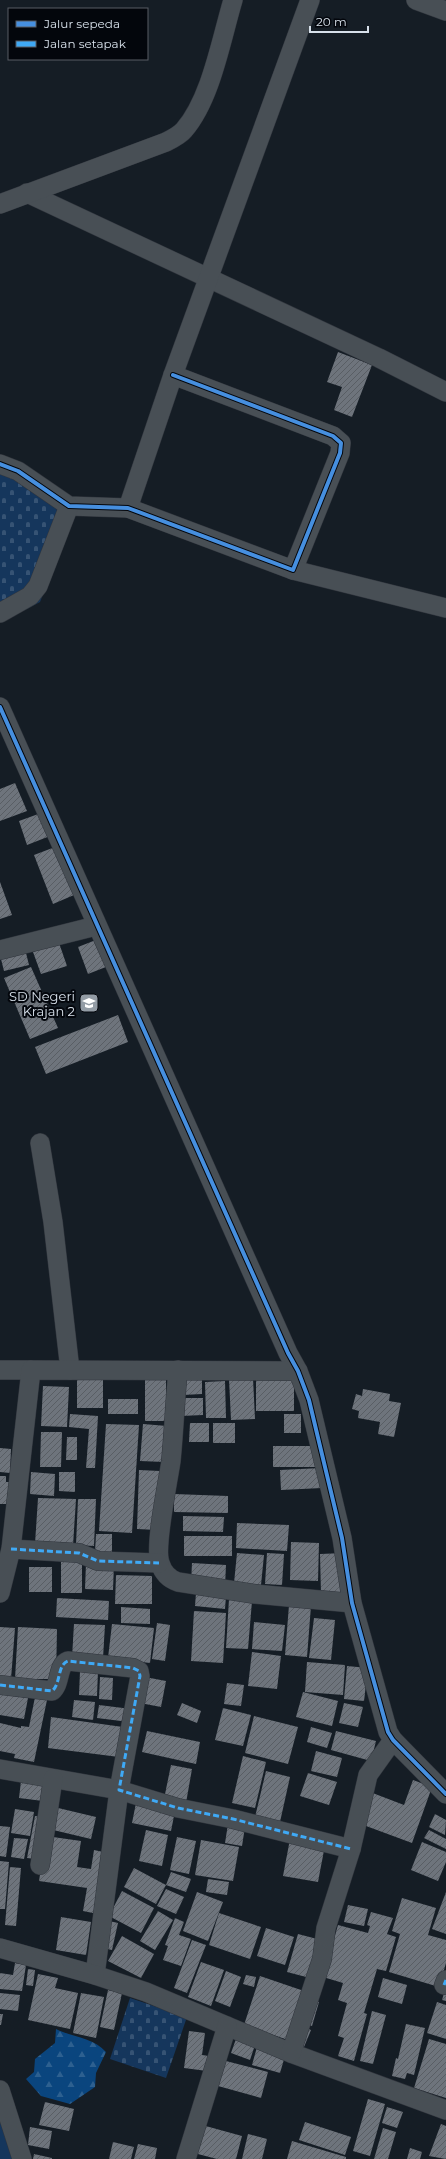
<svg xmlns="http://www.w3.org/2000/svg" width="446" height="2159" font-family="Montserrat,sans-serif">
  <style>
    .forest { fill: url(#forest-firs) }
    .cemetery { fill: url(#cemetery-stones) }
    .pitch { fill: #15365c }
    .building { fill: url(#building-hatch) }
    .lines { fill: none; stroke-linecap: round; stroke-linejoin: round }
    .street-casing { stroke: #31363e; stroke-width: 20 }
    .street { stroke: #484f55; stroke-width: 19 }
    .quiet { stroke: #3fa9f5; stroke-width: 3; stroke-dasharray: 6 3; stroke-linecap: butt }
    .cycleway-casing { stroke: #03060c; stroke-width: 6 }
    .cycleway { stroke: #468fdf; stroke-width: 4 }
    .labels { text-anchor: middle; dominant-baseline: central; stroke-width: 4; stroke-linejoin: round; paint-order: stroke }
    .poi-label { font-size: 13px; fill: #d7e0ea; stroke: #03060c; text-anchor: end }
  </style>
  <defs>
    <pattern id="forest-firs" width="22" height="20" patternUnits="userSpaceOnUse"><rect width="22" height="20" fill="#0a457e"/><path d="M5 1l3.5 6h-7zM16 11l3.5 6h-7z" fill="#2d6090"/></pattern>
    <pattern id="cemetery-stones" width="16" height="16" patternUnits="userSpaceOnUse"><rect width="16" height="16" fill="#15365c"/><path d="M2 7V4a2 2 0 0 1 4 0v3zM10 15v-3a2 2 0 0 1 4 0v3z" fill="#365374"/></pattern>
    <pattern id="building-hatch" width="6" height="6" patternUnits="userSpaceOnUse"><rect width="6" height="6" fill="#6e747c"/><path d="M-1 1l2-2M0 6l6-6M5 7l2-2" fill="none" stroke="#595e64"/></pattern>
  </defs>
  <rect width="100%" height="100%" fill="#151d25"/>
  <path class="forest" d="M56,2029C72,2037 94,2038 106,2052L96,2073L95,2087L70,2104L41,2096L26,2079L34,2072L35,2059L55,2043Z"/>
  <g class="cemetery">
    <polygon points="0,466 59,498 57,558 40,602 25,610 0,619"/>
    <polygon points="130,1998 187,2017 166,2078 110,2059"/>
  </g>
  <polygon class="pitch" points="0,2106 17,2159 0,2159"/>
  <g class="building">
    <polygon points="338,352 372,365 352,417 334,410 342,387 327,382"/>
    <polygon points="15,783 27,811 0,821 0,789"/>
    <polygon points="41,813 50,836 27,845 19,821"/>
    <polygon points="55,847 74,895 53,904 34,855"/>
    <polygon points="0,882 12,915 0,919"/>
    <polygon points="101,938 111,965 88,974 78,947"/>
    <polygon points="59,943 67,966 41,974 33,952"/>
    <polygon points="26,953 29,965 4,971 1,959"/>
    <polygon points="31,967 58,1028 30,1039 4,978"/>
    <polygon points="118,1015 128,1042 46,1074 35,1047"/>
    <rect x="77" y="1377" width="26" height="31"/>
    <rect x="256" y="1377" width="38" height="34"/>
    <polygon points="253,1378 255,1419 231,1420 229,1379"/>
    <polygon points="202,1379 202,1394 183,1395 182,1380"/>
    <rect x="145" y="1380" width="21" height="41"/>
    <polygon points="225,1381 226,1418 206,1418 205,1382"/>
    <polygon points="43,1386 69,1387 67,1427 41,1426"/>
    <polygon points="363,1389 390,1394 389,1401 401,1403 394,1437 378,1434 380,1422 358,1418 359,1411 352,1409 356,1394 362,1396"/>
    <polygon points="180,1398 203,1398 203,1415 181,1416"/>
    <rect x="108" y="1399" width="30" height="15"/>
    <polygon points="70,1414 98,1416 95,1468 86,1468 89,1429 69,1427"/>
    <rect x="284" y="1414" width="17" height="19"/>
    <polygon points="190,1423 209,1423 209,1442 189,1442"/>
    <rect x="213" y="1423" width="22" height="20"/>
    <polygon points="106,1424 139,1425 132,1533 99,1531"/>
    <polygon points="143,1424 167,1426 164,1462 140,1461"/>
    <polygon points="41,1432 62,1432 61,1467 40,1467"/>
    <polygon points="67,1437 77,1437 77,1460 66,1460"/>
    <rect x="273" y="1446" width="44" height="21"/>
    <polygon points="0,1448 11,1449 10,1473 0,1472"/>
    <polygon points="321,1468 322,1488 281,1490 280,1470"/>
    <polygon points="139,1470 160,1471 157,1530 137,1529"/>
    <polygon points="31,1472 55,1474 54,1496 30,1494"/>
    <polygon points="59,1472 75,1472 75,1492 59,1491"/>
    <polygon points="0,1476 6,1476 6,1482 9,1482 9,1504 0,1504"/>
    <polygon points="174,1494 228,1496 228,1513 174,1512"/>
    <polygon points="38,1498 76,1499 73,1546 35,1544"/>
    <polygon points="78,1499 96,1499 94,1546 76,1545"/>
    <polygon points="183,1516 224,1517 223,1532 183,1531"/>
    <polygon points="237,1523 289,1525 287,1551 236,1548"/>
    <polygon points="96,1534 112,1534 112,1552 95,1552"/>
    <rect x="184" y="1536" width="48" height="20"/>
    <polygon points="291,1542 319,1543 318,1581 290,1580"/>
    <polygon points="237,1553 264,1555 261,1585 234,1583"/>
    <polygon points="267,1553 284,1554 282,1585 265,1584"/>
    <polygon points="344,1553 345,1594 321,1594 320,1554"/>
    <rect x="61" y="1558" width="21" height="35"/>
    <polygon points="86,1563 114,1564 113,1590 85,1589"/>
    <polygon points="192,1563 226,1565 225,1586 191,1584"/>
    <rect x="29" y="1567" width="23" height="25"/>
    <polygon points="116,1575 152,1576 152,1604 115,1604"/>
    <polygon points="196,1593 226,1596 225,1609 195,1606"/>
    <polygon points="57,1598 109,1601 108,1620 56,1617"/>
    <polygon points="229,1599 252,1601 248,1649 226,1648"/>
    <polygon points="289,1605 311,1606 307,1657 285,1655"/>
    <polygon points="121,1607 150,1609 150,1624 121,1623"/>
    <polygon points="194,1611 226,1613 223,1663 191,1661"/>
    <polygon points="314,1618 335,1620 331,1660 309,1658"/>
    <polygon points="254,1622 285,1625 282,1651 252,1649"/>
    <polygon points="157,1623 170,1625 165,1661 152,1659"/>
    <polygon points="74,1624 105,1625 103,1658 72,1657"/>
    <polygon points="112,1624 154,1628 150,1663 108,1658"/>
    <polygon points="0,1627 15,1628 11,1679 0,1678"/>
    <polygon points="18,1627 57,1629 56,1679 15,1679"/>
    <polygon points="252,1652 281,1656 277,1689 248,1686"/>
    <polygon points="307,1662 345,1665 343,1695 305,1692"/>
    <polygon points="347,1666 368,1668 364,1701 344,1699"/>
    <polygon points="80,1671 98,1671 97,1696 79,1695"/>
    <polygon points="100,1677 113,1678 112,1700 99,1699"/>
    <polygon points="145,1677 166,1681 161,1707 140,1703"/>
    <polygon points="227,1683 244,1685 241,1706 224,1704"/>
    <polygon points="303,1692 338,1701 332,1726 296,1717"/>
    <polygon points="0,1694 28,1698 24,1719 0,1715"/>
    <polygon points="35,1697 47,1700 34,1762 14,1758 15,1754 0,1751 0,1723 21,1728 21,1726 29,1727"/>
    <polygon points="74,1700 95,1702 93,1720 72,1717"/>
    <polygon points="182,1703 201,1711 197,1723 177,1715"/>
    <polygon points="344,1703 363,1707 358,1727 339,1723"/>
    <polygon points="99,1705 131,1709 129,1722 97,1718"/>
    <polygon points="223,1708 251,1715 243,1746 215,1740"/>
    <polygon points="254,1716 298,1727 288,1764 245,1753"/>
    <polygon points="51,1717 123,1727 119,1757 48,1748"/>
    <polygon points="311,1727 332,1733 327,1748 307,1742"/>
    <polygon points="147,1731 200,1742 196,1764 142,1752"/>
    <polygon points="336,1731 376,1741 371,1761 331,1750"/>
    <polygon points="316,1751 342,1758 337,1777 311,1771"/>
    <polygon points="243,1756 266,1762 255,1808 232,1803"/>
    <polygon points="171,1765 192,1769 186,1803 164,1799"/>
    <polygon points="266,1771 290,1777 280,1822 255,1817"/>
    <polygon points="308,1773 337,1782 329,1805 300,1796"/>
    <polygon points="413,1780 432,1787 412,1843 358,1823 370,1792 404,1805"/>
    <polygon points="21,1781 46,1784 43,1801 19,1798"/>
    <polygon points="136,1803 175,1811 171,1831 132,1823"/>
    <polygon points="54,1807 96,1817 91,1839 49,1829"/>
    <polygon points="15,1809 34,1812 30,1836 11,1833"/>
    <polygon points="435,1814 446,1820 445,1835 429,1827"/>
    <polygon points="35,1816 44,1817 36,1859 27,1858"/>
    <polygon points="228,1824 245,1827 242,1846 225,1843"/>
    <polygon points="0,1826 10,1827 6,1857 0,1856"/>
    <polygon points="146,1830 168,1835 162,1866 139,1861"/>
    <polygon points="429,1830 446,1839 446,1849 424,1838"/>
    <polygon points="46,1836 81,1841 77,1867 91,1869 94,1850 108,1853 98,1914 83,1911 87,1888 39,1881"/>
    <polygon points="177,1837 196,1841 189,1874 170,1870"/>
    <polygon points="14,1838 28,1839 24,1859 11,1857"/>
    <polygon points="290,1839 325,1845 318,1882 283,1876"/>
    <polygon points="201,1840 239,1847 233,1881 195,1875"/>
    <polygon points="422,1842 446,1852 446,1862 438,1881 411,1870"/>
    <polygon points="0,1861 9,1862 5,1909 0,1909"/>
    <polygon points="10,1867 21,1868 16,1926 5,1925"/>
    <polygon points="134,1868 166,1885 171,1872 191,1879 186,1892 166,1885 156,1904 124,1887"/>
    <polygon points="208,1879 229,1882 227,1895 206,1892"/>
    <polygon points="166,1889 184,1897 176,1914 157,1906"/>
    <polygon points="122,1891 154,1908 141,1933 109,1916"/>
    <polygon points="197,1892 223,1902 208,1941 183,1931"/>
    <polygon points="446,1892 446,1934 432,1929"/>
    <polygon points="402,1898 436,1908 428,1935 446,1940 446,1963 439,1987 389,1972 400,1934 392,1931"/>
    <polygon points="348,1905 368,1909 364,1926 344,1922"/>
    <polygon points="158,1911 173,1920 155,1950 140,1941"/>
    <polygon points="371,1912 393,1918 387,1934 396,1937 386,1971 377,1969 364,2013 367,2014 354,2061 338,2056 344,2038 338,2036 347,2003 338,2000 343,1983 323,1977 338,1925 368,1933 370,1926 367,1925"/>
    <polygon points="219,1913 261,1927 250,1959 209,1945"/>
    <polygon points="61,1917 91,1922 86,1955 56,1950"/>
    <polygon points="175,1918 184,1922 179,1935 191,1939 181,1966 163,1960 168,1946 165,1945"/>
    <polygon points="105,1920 118,1923 112,1950 98,1947"/>
    <polygon points="266,1928 294,1937 285,1965 257,1956"/>
    <polygon points="298,1934 321,1940 310,1978 287,1972"/>
    <polygon points="122,1936 154,1954 141,1978 108,1961"/>
    <polygon points="192,1940 206,1945 187,1993 174,1988"/>
    <polygon points="201,1962 224,1970 211,2006 188,1997"/>
    <polygon points="15,1963 26,1965 22,1991 0,1989 0,1973 13,1975"/>
    <polygon points="28,1969 35,1970 33,1986 26,1985"/>
    <polygon points="226,1971 241,1977 230,2007 215,2001"/>
    <polygon points="38,1974 58,1978 55,1988 78,1993 70,2029 28,2020"/>
    <polygon points="246,1975 256,1977 254,1987 243,1984"/>
    <polygon points="260,1976 304,1991 288,2040 244,2025"/>
    <polygon points="383,1978 407,1985 402,2004 378,1997"/>
    <polygon points="446,1986 446,2001 442,2000"/>
    <polygon points="108,1990 122,1993 114,2030 100,2027"/>
    <polygon points="0,1993 20,1995 18,2011 0,2009"/>
    <polygon points="81,1993 104,1997 96,2038 73,2033"/>
    <polygon points="311,2000 319,2002 312,2026 303,2023"/>
    <polygon points="437,2002 446,2005 446,2039 427,2033"/>
    <polygon points="372,2011 386,2015 373,2064 360,2061"/>
    <polygon points="0,2014 3,2014 1,2025 0,2025"/>
    <polygon points="406,2024 425,2028 414,2075 407,2073 405,2079 392,2076 396,2058 398,2059"/>
    <polygon points="304,2027 311,2030 304,2047 296,2044"/>
    <polygon points="189,2031 205,2033 202,2055 209,2056 207,2071 184,2068"/>
    <polygon points="236,2039 255,2045 250,2060 231,2053"/>
    <polygon points="429,2039 446,2044 446,2098 414,2088"/>
    <polygon points="257,2047 285,2056 280,2073 252,2065"/>
    <polygon points="226,2061 268,2072 261,2098 218,2086"/>
    <polygon points="368,2099 385,2104 370,2156 353,2151"/>
    <polygon points="45,2102 74,2109 69,2131 39,2125"/>
    <polygon points="387,2107 403,2112 397,2128 382,2123"/>
    <polygon points="305,2122 351,2137 345,2155 299,2140"/>
    <polygon points="441,2124 446,2126 446,2159 429,2156"/>
    <polygon points="202,2125 242,2136 236,2159 217,2159 194,2153"/>
    <polygon points="30,2127 52,2131 49,2149 28,2145"/>
    <polygon points="383,2128 396,2132 388,2159 374,2159"/>
    <polygon points="248,2134 267,2139 262,2159 242,2159"/>
    <polygon points="292,2141 346,2157 346,2159 287,2159"/>
    <polygon points="113,2142 134,2147 131,2159 109,2159"/>
    <polygon points="138,2144 157,2148 155,2159 134,2159"/>
    <polygon points="410,2148 422,2152 420,2159 407,2159"/>
    <polygon points="34,2154 52,2158 52,2159 33,2159"/>
  </g>
  <g class="lines">
    <g class="street-casing">
      <g id="street">
        <polyline points="416,0 446,11"/>
        <polyline points="27,193 379,358 446,392"/>
        <path d="M0,204L166,142C172,139 180,135 184,130C211,99 221,40 233,0"/>
        <polyline points="0,464 18,471 69,506 128,508 293,570 340,453 341,443 333,436 173,375"/>
        <polyline points="128,508 173,375 310,0"/>
        <polyline points="293,570 446,608"/>
        <polyline points="0,613 30,596 38,586 69,506"/>
        <polyline points="0,707 288,1353 298,1371 309,1400 342,1538 352,1603 388,1732 393,1740 446,1794"/>
        <polyline points="0,950 96,926"/>
        <polyline points="40,1143 53,1222 70,1370"/>
        <polyline points="0,1370 31,1370"/>
        <path d="M178,1370C175,1400 174,1431 171,1461C168,1482 154,1547 160,1563C163,1573 169,1579 178,1582L255,1594L352,1603"/>
        <polyline points="11,1549 79,1553 98,1561 159,1563"/>
        <polyline points="0,1593 11,1549 31,1370 298,1371"/>
        <path d="M0,1685L52,1691C61,1684 57,1665 68,1661L133,1668L139,1671L140,1676L119,1790L178,1808L233,1819L351,1849"/>
        <polyline points="0,1769 119,1790 95,1975"/>
        <polyline points="40,1865 53,1779"/>
        <polyline points="0,1948 95,1975 146,1992 291,2053 446,2110"/>
        <polyline points="444,1985 446,1980"/>
        <polyline points="291,2053 322,1959 326,1928 351,1849 368,1775 393,1740"/>
        <polyline points="0,2090 22,2159"/>
        <polyline points="186,2159 227,2026"/>
      </g>
    </g>
    <use href="#street" class="street"/>
    <g class="quiet">
      <polyline points="11,1549 79,1553 98,1561 159,1563"/>
      <path d="M0,1685L52,1691C61,1684 57,1665 68,1661L133,1668L139,1671L140,1676L119,1790L178,1808L233,1819L351,1849"/>
      <polyline points="444,1985 446,1980"/>
    </g>
    <g class="cycleway-casing">
      <g id="cycleway">
        <polyline points="0,464 18,471 69,506 128,508 293,570 340,453 341,443 333,436 173,375"/>
        <polyline points="0,707 288,1353 298,1371 309,1400 342,1538 352,1603 388,1732 393,1740 446,1794"/>
      </g>
    </g>
    <use href="#cycleway" class="cycleway"/>
  </g>
  <defs>
    <g id="school-square" transform="scale(1)"><rect x="-9" y="-9" width="18" height="18" rx="4" fill="#939ca5" stroke="#03060c"/><path d="M0-5L7-2L0 1L-7-2ZM-4 1L0 2.5L4 1V4Q0 6-4 4Z" fill="#fff"/></g>
  </defs>
  <g fill-rule="evenodd">
    <use href="#school-square" x="89" y="1003"/>
  </g>
  <g class="labels">
    <g class="poi-label">
      <text x="75" y="996">SD Negeri<tspan x="75" dy="15">Krajan 2</tspan></text>
    </g>
  </g>
  <rect x="8" y="8" width="140" height="52" fill="#03060c" stroke="#585d65"/>
  <rect x="16" y="21" width="20" height="6" fill="#468fdf" stroke="#585d65"/>
  <text x="44" y="28" font-size="12" fill="#d7e0ea">Jalur sepeda</text>
  <rect x="16" y="41" width="20" height="6" fill="#3fa9f5" stroke="#585d65"/>
  <text x="44" y="48" font-size="12" fill="#d7e0ea">Jalan setapak</text>
  <path d="M310 26v6h58v-6" fill="none" stroke="#d7e0ea" stroke-width="2"/>
  <text x="316" y="26" font-size="12" fill="#d7e0ea" stroke="#03060c" stroke-width="3" paint-order="stroke">20 m</text>
</svg>
